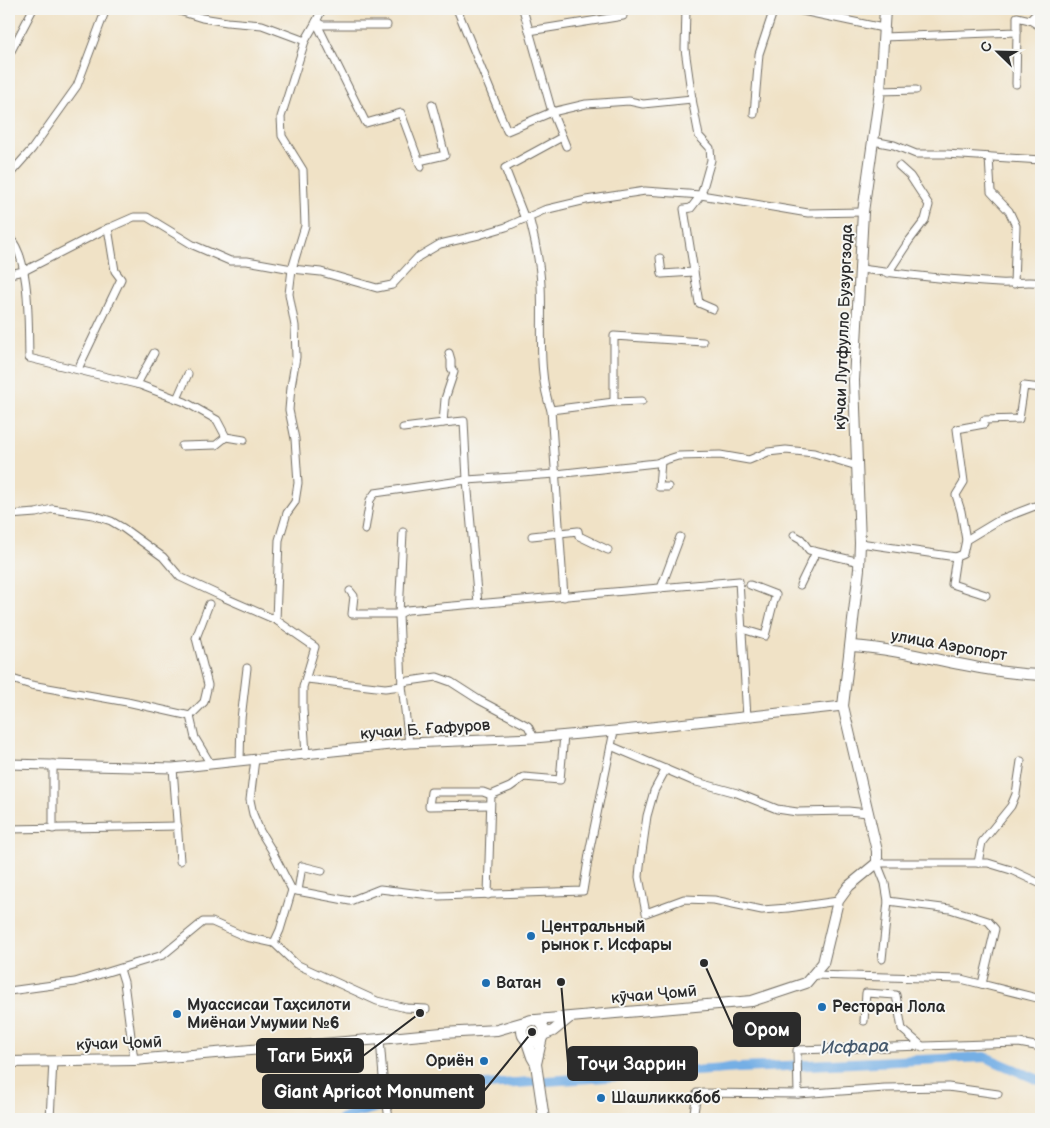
<svg xmlns="http://www.w3.org/2000/svg" width="1050" height="1128" font-family="'Balsamiq Sans',sans-serif">
  <style>
    .lines { fill: none; stroke-linecap: round; stroke-linejoin: round }
    .river { stroke: #74afe5; stroke-width: 10 }
    .minor-casing { stroke: #706b61; stroke-width: 9 }
    .tertiary-casing { stroke: #706b61; stroke-width: 11 }
    .secondary-casing { stroke: #706b61; stroke-width: 12 }
    .minor { stroke: #fff; stroke-width: 7 }
    .tertiary { stroke: #fff; stroke-width: 9 }
    .secondary { stroke: #fff; stroke-width: 10 }
    .poi-dot { fill: #1f6fb2; stroke: #f6f6f2; stroke-width: 2 }
    .labels { text-anchor: middle; dominant-baseline: central; stroke-width: 4; stroke-linejoin: round; paint-order: stroke }
    .street-label { font-size: 16px; fill: #2b2b2b; stroke: #f6f6f2 }
    .poi-label { font-size: 16px; font-weight: bold; fill: #2b2b2b; stroke: #f6f6f2; text-anchor: start }
    .water-label { font-size: 18px; font-style: italic; fill: #45596c; stroke: #f6f6f2 }
    .leader { fill: none; stroke: #2b2b2b; stroke-width: 2 }
    .callout-dot { fill: #2b2b2b; stroke: #f6f6f2; stroke-width: 2 }
    .callout { fill: #2b2b2b; stroke: #2b2b2b; stroke-width: 2 }
    .callout-label { font-size: 18px; text-anchor: middle; font-weight: bold; fill: #fff }
  </style>
  <rect width="100%" height="100%" fill="#f6f6f2"/>
  <filter id="ink" filterUnits="userSpaceOnUse"><feTurbulence type="fractalNoise" baseFrequency=".02" numOctaves="2"/><feDisplacementMap in="SourceGraphic" scale="10" xChannelSelector="R" yChannelSelector="G"/><feConvolveMatrix kernelMatrix="1 2 1 2 8 2 1 2 1" color-interpolation-filters="sRGB"/></filter>
  <filter id="wash" filterUnits="userSpaceOnUse"><feTurbulence type="fractalNoise" baseFrequency=".0096" numOctaves="4" result="noise"/><feDisplacementMap in="SourceGraphic" scale="20" xChannelSelector="R" yChannelSelector="G"/><feGaussianBlur stdDeviation="1.12" result="paint"/><feColorMatrix in="noise" values="0 0 0 0 0 0 0 0 0 0 0 0 0 0 0 0 0 1.4 0 .05"/><feComposite in="paint" operator="in"/></filter>
  <g filter="url(#wash)">
    <rect width="100%" height="100%" fill="#f0e2c6"/>
    <g class="lines">
      <polyline class="river" points="341,1119 355,1113 456,1087 740,1068 985,1057 1041,1081"/>
    </g>
  </g>
  <g filter="url(#ink)">
    <g class="lines">
      <g class="minor-casing">
        <g id="minor">
          <polyline points="173,9 202,18 227,22 262,25 305,41"/>
          <polyline points="457,9 507,131 552,112 586,104 629,101 643,104 692,99"/>
          <polyline points="523,9 552,112 566,146"/>
          <polyline points="686,9 685,49 692,99 699,136 710,148 711,160 701,195 691,208 684,209 699,303 713,309"/>
          <polyline points="793,9 883,28"/>
          <polyline points="1030,20 1041,9"/>
          <polyline points="316,22 366,123 401,113 421,167"/>
          <polyline points="317,22 322,25 387,25"/>
          <polyline points="529,31 623,16 622,9"/>
          <polyline points="883,37 1017,32 1017,17 1030,20 1041,27"/>
          <polyline points="9,55 33,9"/>
          <polyline points="1016,84 1017,32"/>
          <polyline points="880,91 916,90"/>
          <polyline points="754,114 759,54 774,9"/>
          <polyline points="873,141 894,145 916,154 946,154 1041,160"/>
          <polyline points="989,157 991,192 1009,211 1016,226 1014,284"/>
          <path d="M419,161L445,155C440,138 437,121 432,105"/>
          <polyline points="9,175 32,149 77,86 106,9"/>
          <path d="M529,217C535,240 540,262 541,285C543,324 537,374 551,410L564,597"/>
          <polyline points="525,219 505,168 562,137"/>
          <path d="M9,237C31,257 28,328 29,358L140,385L185,402L217,420L226,437L244,440"/>
          <polyline points="660,258 662,274 694,272"/>
          <path d="M861,269C907,275 953,280 999,283C1014,284 1027,280 1041,283"/>
          <polyline points="888,273 909,241 925,220 929,205 910,176 899,166"/>
          <polyline points="9,274 24,271 102,231 134,217 147,217 193,245 230,261 247,261 292,269 321,272 377,288 392,285 418,257 440,244 479,235 506,227 544,210 586,200 645,191 701,195 808,213 863,212"/>
          <polyline points="449,353 451,360 451,368 454,372 445,399 443,423 464,421 467,480 478,604"/>
          <polyline points="78,369 121,279 115,271 108,228"/>
          <polyline points="137,384 154,353"/>
          <polyline points="177,399 188,374"/>
          <polyline points="614,402 614,336 703,342"/>
          <polyline points="551,410 614,402 642,401"/>
          <polyline points="403,428 443,423"/>
          <polyline points="182,446 216,445 226,437"/>
          <polyline points="661,461 659,487 668,487"/>
          <polyline points="9,515 36,513 52,509 93,515 111,521 123,528 163,557 180,577 223,597 276,620 315,647 303,687 303,709 306,755"/>
          <polyline points="365,530 370,500 375,493 467,480 556,474 656,463 678,456 720,455 749,460 768,452 786,450 814,453 857,466"/>
          <polyline points="794,535 801,539 809,550 860,562"/>
          <polyline points="532,536 578,531 579,536 608,550"/>
          <polyline points="966,540 961,511 956,495 964,482 957,429 984,424 984,420 1019,419 1024,386 1041,388"/>
          <polyline points="860,543 956,557 963,554 966,540 1001,519 1035,506 1041,508"/>
          <polyline points="956,557 952,584 986,595"/>
          <polyline points="800,585 816,552"/>
          <polyline points="661,588 680,537"/>
          <polyline points="350,591 354,596 352,614 399,614 403,532"/>
          <polyline points="209,604 196,638 208,685 204,702 190,716 195,738 210,763"/>
          <polyline points="276,620 279,540 287,513 295,502 298,483 295,439 289,410 291,387 296,357 295,326 289,294 292,269 305,226 303,170 282,136 281,117 305,41 316,22 322,9"/>
          <path d="M742,629L765,636C769,622 771,609 776,595L750,585"/>
          <polyline points="9,678 31,685 127,702 190,716"/>
          <polyline points="307,679 385,688 402,686"/>
          <polyline points="402,682 437,677 451,682 479,700 528,726 534,738"/>
          <polyline points="409,743 402,686 399,614 407,610 739,581 747,718"/>
          <polyline points="611,746 693,781 737,793 777,809 797,812 848,811 868,813"/>
          <polyline points="255,759 250,800 253,814 260,831 271,849 292,890"/>
          <polyline points="240,761 241,719 247,668"/>
          <polyline points="173,768 180,861"/>
          <polyline points="666,769 654,791 647,816 640,866 639,877 646,913 684,899 714,900 762,910 788,908 838,901"/>
          <polyline points="490,805 429,806 431,792 483,792 491,795"/>
          <polyline points="9,829 178,826"/>
          <polyline points="53,829 53,764"/>
          <polyline points="978,863 982,842 1011,806 1016,794 1021,761"/>
          <polyline points="292,890 350,901 380,889 439,896 583,891 590,848 614,731"/>
          <polyline points="298,891 302,866 322,871"/>
          <polyline points="488,895 491,795 510,787 524,777 560,780 564,735"/>
          <polyline points="888,901 950,909 988,921 995,929 982,984"/>
          <polyline points="274,943 296,964 377,1001 406,1008 426,1009"/>
          <polyline points="882,959 888,901 885,883 877,863 988,863 1011,870 1041,884"/>
          <polyline points="120,969 124,982 134,1060"/>
          <polyline points="813,975 961,979 1041,999"/>
          <polyline points="9,991 75,982 163,955 203,922 212,922 246,937 274,943 280,930 292,890"/>
          <polyline points="864,1021 866,993 896,995 902,1029 923,1047"/>
          <polyline points="380,1039 383,1077 389,1119"/>
          <polyline points="998,1094 948,1087 885,1088 798,1094 797,1050 1019,1043 1041,1047"/>
          <polyline points="50,1119 53,1061"/>
          <polyline points="693,1119 697,1093 798,1094"/>
        </g>
      </g>
      <g class="tertiary-casing">
        <polyline id="tertiary" points="9,764 173,768 409,743 534,738 614,731 843,706"/>
      </g>
      <g class="secondary-casing">
        <g id="secondary">
          <path d="M851,646C915,650 977,673 1041,675"/>
          <polyline points="536,1020 752,1001 806,983 823,963 838,901 849,886 877,863 877,851 843,706 859,569 860,543 854,381 863,212 880,91 885,9"/>
          <circle cx="533" cy="1031" r="11"/>
          <polyline points="543,1035 553,1031 569,1018"/>
          <polyline points="542,1037 536,1064 544,1119"/>
          <polyline points="526,1039 532,1057 536,1064"/>
          <polyline points="9,1062 134,1060 380,1039 442,1033 497,1030 528,1021"/>
        </g>
      </g>
      <use href="#minor" class="minor"/>
      <use href="#tertiary" class="tertiary"/>
      <use href="#secondary" class="secondary"/>
    </g>
  </g>
  <g class="poi-dot">
    <circle cx="531" cy="936" r="5"/>
    <circle cx="486" cy="983" r="5"/>
    <circle cx="822" cy="1007" r="5"/>
    <circle cx="177" cy="1014" r="5"/>
    <circle cx="484" cy="1061" r="5"/>
    <circle cx="601" cy="1098" r="5"/>
  </g>
  <g class="labels">
    <g class="street-label">
      <text transform="translate(844 327) rotate(-88)">кӯчаи Лутфулло Бузургзода</text>
      <text transform="translate(949 646) rotate(10)">улица Аэропорт</text>
      <text transform="translate(425 730) rotate(-4)">кучаи Б. Ғафуров</text>
      <text transform="translate(654 995) rotate(-5)">кӯчаи Ҷомӣ</text>
      <text transform="translate(119 1044) rotate(-2)">кӯчаи Ҷомӣ</text>
    </g>
    <g class="poi-label">
      <text x="541" y="927">Центральный<tspan x="541" dy="18">рынок г. Исфары</tspan></text>
      <text x="496" y="983">Ватан</text>
      <text x="187" y="1005">Муассисаи Таҳсилоти<tspan x="187" dy="18">Миёнаи Умумии №6</tspan></text>
      <text x="832" y="1007">Ресторан Лола</text>
      <text x="474" y="1061" text-anchor="end">Ориён</text>
      <text x="611" y="1098">Шашликкабоб</text>
    </g>
    <g class="water-label">
      <text transform="translate(855 1047) rotate(-2)">Исфара</text>
    </g>
  </g>
  <path class="leader" d="M704 963L734 1030M420 1013L363 1056M561 982L568 1063M532 1032L484 1091"/>
  <g class="callout-dot">
    <circle cx="704" cy="963" r="5"/>
    <circle cx="420" cy="1013" r="5"/>
    <circle cx="561" cy="982" r="5"/>
    <circle cx="532" cy="1032" r="5"/>
  </g>
  <g class="callout">
    <rect x="734" y="1013" width="66" height="33" rx="5"/>
    <rect x="257" y="1039" width="106" height="33" rx="5"/>
    <rect x="568" y="1047" width="129" height="33" rx="5"/>
    <rect x="263" y="1075" width="221" height="33" rx="5"/>
  </g>
  <g class="callout-label">
    <text x="767" y="1036">Ором</text>
    <text x="310" y="1062">Таги Биҳӣ</text>
    <text x="632" y="1070">Тоҷи Заррин</text>
    <text x="374" y="1098">Giant Apricot Monument</text>
  </g>
  <rect width="1050" height="1128" fill="none" stroke="#f6f6f2" stroke-width="30"/>
  <g transform="translate(998 52) rotate(293)" stroke="#f6f6f2" stroke-width="4" paint-order="stroke">
  <path d="M0-4L9 19L0 12L-9 19Z" fill="#2b2b2b"/>
  <text y="-8" font-size="14" font-weight="bold" text-anchor="middle" fill="#2b2b2b">С</text>
  </g>
</svg>
